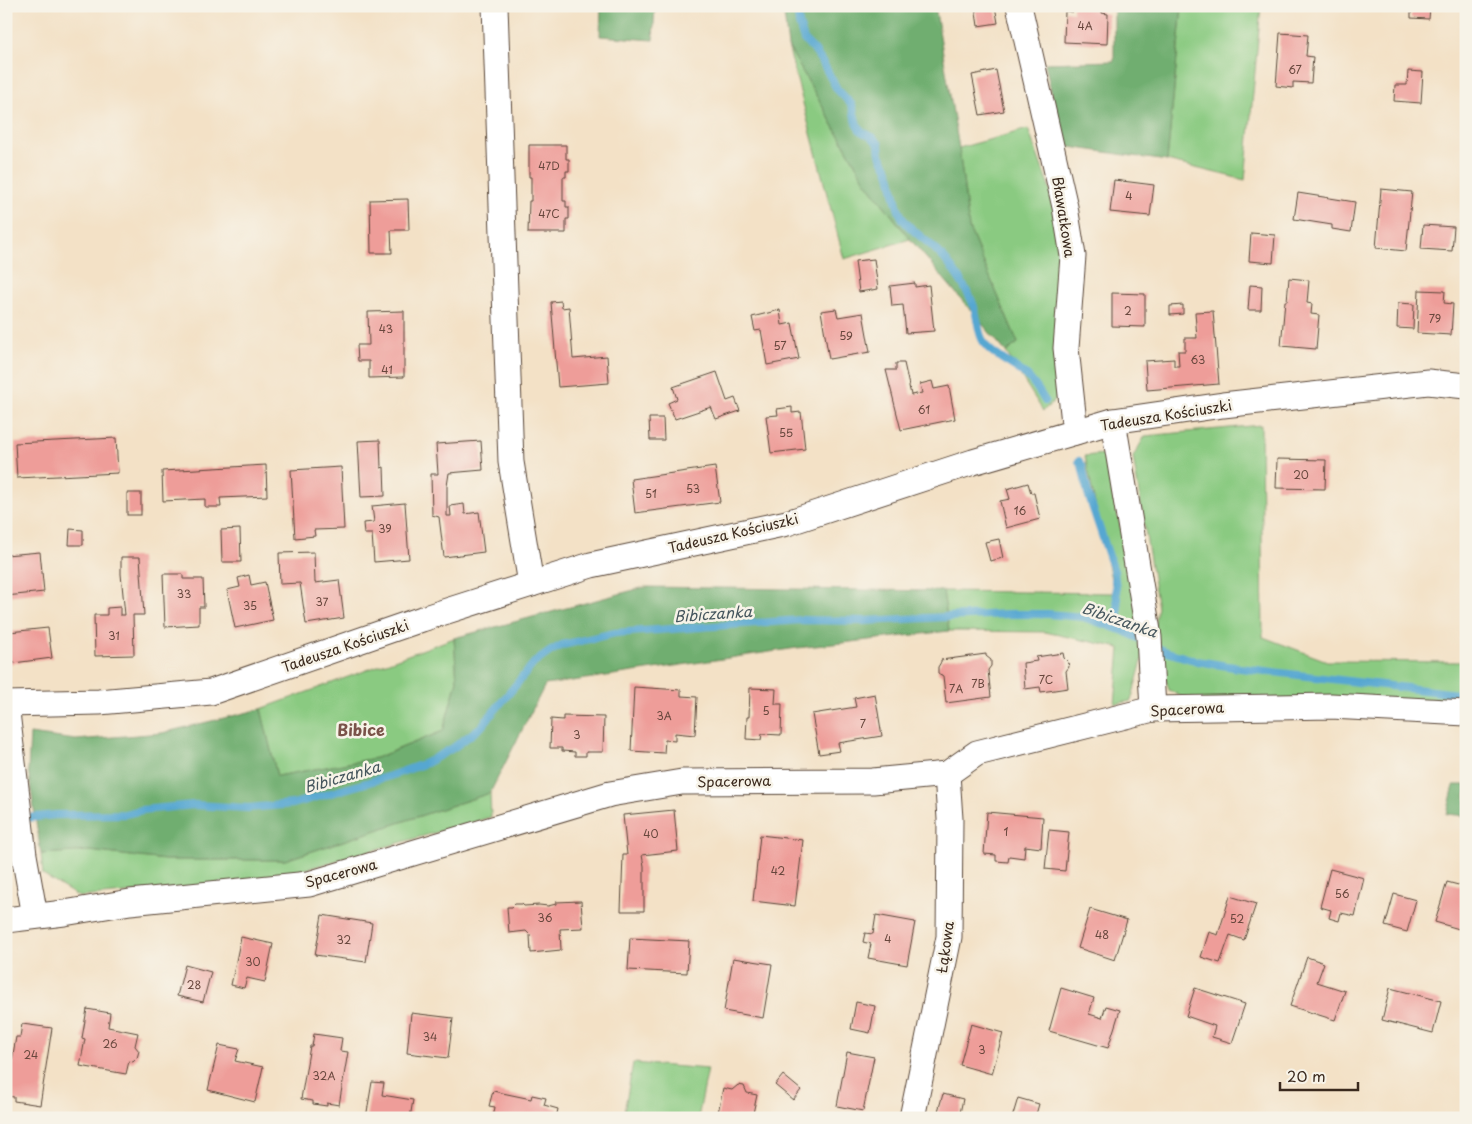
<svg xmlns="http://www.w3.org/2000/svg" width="1472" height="1124" font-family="'Playpen Sans',sans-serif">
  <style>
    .green { fill: #8aca81; stroke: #627a50 }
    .forest { fill: #6fae6f; stroke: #556c46 }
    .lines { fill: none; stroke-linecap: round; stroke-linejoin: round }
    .stream { stroke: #57a7d1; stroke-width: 8 }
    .building { fill: #ee9d99 }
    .minor-casing { stroke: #574537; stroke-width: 27 }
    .minor { stroke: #fff; stroke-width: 25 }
    .labels { text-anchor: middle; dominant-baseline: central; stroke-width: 5; stroke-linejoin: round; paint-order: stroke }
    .number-label { font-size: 11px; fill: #68473d }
    .street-label { font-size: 14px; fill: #3b2a1e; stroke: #f7f3e8 }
    .water-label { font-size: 15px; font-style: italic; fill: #45565d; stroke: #f7f3e8 }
    .quarter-label { font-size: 16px; font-weight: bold; fill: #7a5249; stroke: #f7f3e8 }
  </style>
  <rect width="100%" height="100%" fill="#f7f3e8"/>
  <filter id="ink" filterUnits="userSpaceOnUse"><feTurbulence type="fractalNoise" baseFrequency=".02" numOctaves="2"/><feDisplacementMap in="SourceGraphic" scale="10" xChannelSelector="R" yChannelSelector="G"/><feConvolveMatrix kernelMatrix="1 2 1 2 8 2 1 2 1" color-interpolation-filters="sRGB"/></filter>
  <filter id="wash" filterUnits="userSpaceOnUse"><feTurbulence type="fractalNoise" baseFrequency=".0096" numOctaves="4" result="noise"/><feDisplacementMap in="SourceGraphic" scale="20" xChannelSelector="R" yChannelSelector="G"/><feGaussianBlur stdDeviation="1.12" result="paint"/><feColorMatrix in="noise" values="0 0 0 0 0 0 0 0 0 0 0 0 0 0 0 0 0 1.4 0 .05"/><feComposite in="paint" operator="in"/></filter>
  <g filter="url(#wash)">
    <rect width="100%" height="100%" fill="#f3e1c6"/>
    <g class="green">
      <polygon points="1182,6 1261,6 1245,180 1167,161"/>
      <polygon points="788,46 865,181 910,239 844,259"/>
      <polygon points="1028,129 1059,214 1063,276 1059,396 1043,411 1006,352 1018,343 969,228 959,148"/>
      <path d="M1261,425L1263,637L1327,661L1466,662V682L1462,687L1466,691V702L1189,701L1169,690C1162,666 1149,632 1158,608L1133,457L1145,436Z"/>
      <polygon points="1103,454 1136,593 1143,657 1131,701 1115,704 1120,648 1045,632 949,631 943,591 1114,593 1085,456"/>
      <polygon points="454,638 457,681 443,731 376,758 277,776 261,709"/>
      <polygon points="490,793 491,817 264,881 79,897 43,875 41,854 90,851 165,860 285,860"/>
      <polygon points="633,1063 708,1069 698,1118 623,1118"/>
    </g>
    <g class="forest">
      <polygon points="601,6 655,6 653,40 600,36"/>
      <polygon points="783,6 935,6 959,148 969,228 1018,343 1006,352 910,239 865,181 788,46"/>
      <polygon points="1114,6 1182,6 1167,161 1063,146 1045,63 1114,61"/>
      <polygon points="645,587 943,591 949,631 797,648 545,685 490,793 285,860 165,860 90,851 41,854 28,770 30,734 76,740 162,733 261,709 277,776 376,758 443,731 457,681 454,638"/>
      <polygon points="1454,785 1466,785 1466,816 1447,814"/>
    </g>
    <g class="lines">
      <g class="stream">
        <path d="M797,6L799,24L804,40L814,50L824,65L837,89L852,105L857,125L861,131L872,137L879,144C879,160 884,159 889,172C894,186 895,207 903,219C911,231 924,238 934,248C948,261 961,280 970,297C979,312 976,335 987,347C998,359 1015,365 1027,376C1034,383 1040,392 1045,401"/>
        <polyline points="1079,461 1082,465 1088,494 1114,571 1118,609 1118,629"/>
        <polyline points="1154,646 1164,651 1197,661 1240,668 1466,695"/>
        <polyline points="6,820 56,815 125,814 142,810 194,805 248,808 293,804 390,776 426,763 453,748 481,727 534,663 551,651 562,645 615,633 801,620 863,621 1008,614 1048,614 1083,617 1124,631 1144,641"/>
      </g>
    </g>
    <g id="blocks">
      <g class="building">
        <polygon points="975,6 995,6 998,23 978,26"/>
        <polygon points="1073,6 1102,6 1102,13 1108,14 1107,44 1064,42 1065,11 1073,12"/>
        <polygon points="1391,6 1430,6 1429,19 1411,18 1411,9 1391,8"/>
        <polygon points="1280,33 1308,35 1306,56 1313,57 1311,83 1293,82 1293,88 1276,86"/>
        <polygon points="996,70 1004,111 980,115 972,75"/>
        <polygon points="1408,71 1423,72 1421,103 1394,101 1395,85 1407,85"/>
        <polygon points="529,145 566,145 566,159 569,159 569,171 566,171 566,177 563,177 563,201 566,201 566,207 569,207 569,219 566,219 566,233 528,233 529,201 531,201 531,177 529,177"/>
        <polygon points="1114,180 1154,185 1150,216 1110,212"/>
        <polygon points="1381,189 1412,192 1406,251 1376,248"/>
        <polygon points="1298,193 1355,202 1351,232 1332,229 1332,225 1294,219"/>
        <polygon points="408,199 409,230 391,230 392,253 371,253 370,200"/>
        <polygon points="1423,225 1454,227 1452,251 1421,249"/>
        <polygon points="1251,233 1275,235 1273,263 1249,261"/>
        <polygon points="874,259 878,289 859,292 855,261"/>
        <polygon points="1289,278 1309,280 1307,303 1312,304 1311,314 1319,315 1316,349 1281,346 1285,301 1287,301"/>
        <polygon points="915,283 915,287 929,285 934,331 906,333 903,305 892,306 890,286"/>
        <polygon points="1250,285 1262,286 1261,310 1248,310"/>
        <polygon points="1419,290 1445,291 1444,303 1453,304 1451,335 1417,333"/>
        <polygon points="1112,293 1145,294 1145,327 1112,326"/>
        <polygon points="561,301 562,308 569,307 573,359 607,356 609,383 558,387 551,302"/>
        <polygon points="1398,303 1414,304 1413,329 1397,328"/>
        <polygon points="1183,305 1183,314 1170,315 1170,306"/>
        <polygon points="836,309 838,317 863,313 870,352 829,359 821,311"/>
        <polygon points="780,310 782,325 792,323 799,359 767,365 761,330 755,331 752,317"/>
        <polygon points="404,311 404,377 369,378 369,361 358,361 357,345 369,345 368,312"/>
        <polygon points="1213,311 1219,384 1147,390 1145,361 1174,359 1174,366 1179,366 1178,351 1185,351 1185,338 1197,338 1195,312"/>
        <polygon points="896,363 904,363 911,395 922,393 920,384 932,381 934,389 949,386 955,419 901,430 886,370 896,370"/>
        <polygon points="717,372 727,401 735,398 740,411 716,419 711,407 675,419 668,403 677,399 673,387"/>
        <polygon points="792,407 792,413 801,412 805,449 771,453 766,416 778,415 777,409"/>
        <polygon points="649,418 663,418 664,440 650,440"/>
        <polygon points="116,438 118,473 17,478 15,443"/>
        <polygon points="380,440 381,468 384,467 385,496 361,497 358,441"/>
        <polygon points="481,441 483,470 449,473 447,486 447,516 451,516 450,506 464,504 465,514 479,512 484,552 444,557 439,517 432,515 431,474 438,474 436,444"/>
        <polygon points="1277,459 1326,460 1325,489 1276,488"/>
        <polygon points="266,465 267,496 220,498 221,507 205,507 205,499 163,501 162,471"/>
        <polygon points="341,467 344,529 314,530 315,536 295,538 291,470"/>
        <polygon points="715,467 720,502 635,513 631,479"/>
        <polygon points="1028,483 1031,493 1034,493 1040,519 1006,528 1000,501 1010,499 1007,489"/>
        <rect x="127" y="493" width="14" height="22"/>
        <polygon points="405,503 409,559 374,562 372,534 364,534 363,523 374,522 372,506"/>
        <polygon points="70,529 83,530 83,545 69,545"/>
        <polygon points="240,529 241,562 222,562 221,530"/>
        <polygon points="999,539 1003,558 990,561 985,542"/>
        <polygon points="40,552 44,592 6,596 6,555"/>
        <polygon points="314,552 315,583 339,580 344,618 306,624 300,583 280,584 279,553"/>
        <polygon points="121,557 140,557 144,615 133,615 134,655 95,656 94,615 107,615 107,608 120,607 120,615 125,615 121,574"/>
        <polygon points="163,574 183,574 183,579 203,579 204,607 199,607 199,625 165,627"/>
        <polygon points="249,575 251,585 265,582 273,620 235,628 227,590 240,587 238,578"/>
        <polygon points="8,620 9,632 48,628 52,658 6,664 6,621"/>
        <polygon points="1063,653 1064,658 1068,662 1069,667 1066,671 1068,688 1041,692 1040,687 1025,689 1023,663 1037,661 1036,657"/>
        <polygon points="986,654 986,656 991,660 991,666 988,670 991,697 946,703 943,676 938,673 938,667 941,662 941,660"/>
        <polygon points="634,687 681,690 681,696 697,697 695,735 675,733 675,741 665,740 664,753 631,751"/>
        <polygon points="750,688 776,689 775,704 782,704 781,735 762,734 761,740 746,739 747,717 749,717"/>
        <polygon points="875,694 882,736 838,743 840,751 819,754 812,714 856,707 854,698"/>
        <polygon points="563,716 604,717 603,752 586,752 586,756 575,756 575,752 562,751 562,748 550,748 551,719 563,720"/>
        <polygon points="674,810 678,851 642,855 644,866 644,911 621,911 623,855 627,855 623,815"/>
        <polygon points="987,812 1043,817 1041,848 1025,846 1024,858 1009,856 1008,862 996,861 996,855 984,854"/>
        <polygon points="1049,830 1069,832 1065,871 1045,869"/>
        <polygon points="760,835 803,840 795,906 753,901"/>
        <polygon points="1330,869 1364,878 1355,916 1341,913 1339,921 1329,918 1331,910 1320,907"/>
        <polygon points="1447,882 1466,887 1466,931 1435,922"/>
        <polygon points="1394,894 1416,900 1407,932 1385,926"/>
        <polygon points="1230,896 1256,904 1244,940 1230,935 1220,963 1201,957 1209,932 1218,935"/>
        <polygon points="581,901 583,928 560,929 561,950 531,953 530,935 526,931 509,933 507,907 512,907 515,904 522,904 524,906 539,905 548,906 556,904 556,902"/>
        <polygon points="1090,909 1127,920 1115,960 1078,948"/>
        <polygon points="322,915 372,923 366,962 315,955"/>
        <polygon points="876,915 915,922 907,965 868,958 871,944 863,942 865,933 873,934"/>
        <polygon points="241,937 273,944 265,982 247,978 244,988 231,985"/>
        <polygon points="630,938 689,941 687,973 628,970"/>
        <polygon points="1307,957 1324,963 1317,982 1345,991 1335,1020 1290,1006"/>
        <polygon points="733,958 772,964 763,1018 724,1011"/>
        <polygon points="185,965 211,972 203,1002 177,996"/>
        <polygon points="1061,988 1094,998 1089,1014 1102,1018 1106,1006 1120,1010 1108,1048 1049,1031"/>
        <polygon points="1195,988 1245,1004 1232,1043 1212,1037 1215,1026 1186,1016"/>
        <polygon points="1390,988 1441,1001 1433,1033 1382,1020"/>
        <polygon points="856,1002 875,1006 870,1033 851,1029"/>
        <polygon points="87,1009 110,1013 108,1027 138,1033 135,1046 139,1051 137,1058 133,1062 129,1061 126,1074 80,1066 85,1039 82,1038"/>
        <polygon points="411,1013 453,1018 448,1058 407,1053"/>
        <polygon points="22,1024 52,1028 40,1105 14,1101 14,1097 6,1096 8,1072 10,1072 16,1037 20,1037"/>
        <polygon points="971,1024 1003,1033 992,1074 960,1065"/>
        <polygon points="314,1034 342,1038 340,1051 348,1052 339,1105 327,1103 327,1106 313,1104 313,1101 301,1099 310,1046 312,1046"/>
        <polygon points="219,1045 239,1049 235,1061 263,1067 255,1102 208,1090"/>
        <polygon points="847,1052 874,1057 863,1111 837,1106"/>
        <polygon points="783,1075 801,1090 793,1100 775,1085"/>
        <polygon points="372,1082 384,1083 382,1095 413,1100 410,1118 366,1118"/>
        <polygon points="738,1085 744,1086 747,1093 757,1095 752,1118 717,1118 723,1088 732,1090"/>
        <polygon points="493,1091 531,1099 532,1095 546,1098 544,1105 558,1109 556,1118 493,1118 495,1107 489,1106"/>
        <polygon points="943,1094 963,1099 959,1118 936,1118"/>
        <polygon points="1018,1098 1039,1104 1035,1118 1012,1118"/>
      </g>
    </g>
  </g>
  <g filter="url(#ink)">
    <use href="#blocks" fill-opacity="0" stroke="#574537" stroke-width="1"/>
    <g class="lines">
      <g class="minor-casing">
        <g id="minor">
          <polyline points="495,6 511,462 531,584"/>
          <polyline points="1019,6 1065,207 1073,256 1066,348 1075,432"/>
          <polyline points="1113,421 1149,637 1153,709"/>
          <polyline points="6,704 99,702 211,692 422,619 591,565 787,523 973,462 1113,421 1223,405 1428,382 1466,386"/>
          <polyline points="6,704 24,855 35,916"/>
          <polyline points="6,920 64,913 130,902 309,884 610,794 682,782 873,781 947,774 977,753 1153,709 1331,706 1466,713"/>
          <polyline points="912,1118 949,937 950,819 947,774"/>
        </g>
      </g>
      <use href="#minor" class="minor"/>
    </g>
  </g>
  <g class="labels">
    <g class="number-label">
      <text x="1085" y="25">4A</text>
      <text x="1295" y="69">67</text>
      <text x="549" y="165">47D</text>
      <text x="1129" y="195">4</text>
      <text x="549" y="213">47C</text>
      <text x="1128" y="310">2</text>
      <text x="1435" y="318">79</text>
      <text x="386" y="328">43</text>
      <text x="846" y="335">59</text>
      <text x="780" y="345">57</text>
      <text x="1198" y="359">63</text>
      <text x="387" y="369">41</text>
      <text x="924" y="409">61</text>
      <text x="786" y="432">55</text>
      <text x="1301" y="474">20</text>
      <text x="693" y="488">53</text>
      <text x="651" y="493">51</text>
      <text x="1020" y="510">16</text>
      <text x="385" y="528">39</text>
      <text x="184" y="593">33</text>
      <text x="322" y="601">37</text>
      <text x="250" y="605">35</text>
      <text x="114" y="635">31</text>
      <text x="1046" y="679">7C</text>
      <text x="978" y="683">7B</text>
      <text x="956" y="688">7A</text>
      <text x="766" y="710">5</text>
      <text x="664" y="715">3A</text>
      <text x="863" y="723">7</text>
      <text x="577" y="734">3</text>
      <text x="1006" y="831">1</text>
      <text x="651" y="833">40</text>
      <text x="778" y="870">42</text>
      <text x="1342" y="893">56</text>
      <text x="545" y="917">36</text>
      <text x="1237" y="918">52</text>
      <text x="1102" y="934">48</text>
      <text x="888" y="938">4</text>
      <text x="344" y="939">32</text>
      <text x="253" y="961">30</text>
      <text x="194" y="984">28</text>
      <text x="430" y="1036">34</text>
      <text x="110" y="1043">26</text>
      <text x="982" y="1049">3</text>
      <text x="31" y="1054">24</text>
      <text x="324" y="1075">32A</text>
    </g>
    <g class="street-label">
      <text transform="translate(1064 217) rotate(81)">Bławatkowa</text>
      <text transform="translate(1166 415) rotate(-9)">Tadeusza Kościuszki</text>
      <text transform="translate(733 533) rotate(-13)">Tadeusza Kościuszki</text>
      <text transform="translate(345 646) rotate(-19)">Tadeusza Kościuszki</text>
      <text transform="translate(1187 709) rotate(-3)">Spacerowa</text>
      <text transform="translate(734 781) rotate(-1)">Spacerowa</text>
      <text transform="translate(341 873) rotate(-15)">Spacerowa</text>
      <text transform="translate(945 947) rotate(-82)">Łąkowa</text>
    </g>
    <g class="water-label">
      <text transform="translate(713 613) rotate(-4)">Bibiczanka</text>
      <text transform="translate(1120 619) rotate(19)">Bibiczanka</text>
      <text transform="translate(342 776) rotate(-16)">Bibiczanka</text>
    </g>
    <g class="quarter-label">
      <text x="361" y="729">Bibice</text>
    </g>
  </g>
  <rect width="1472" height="1124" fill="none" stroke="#f7f3e8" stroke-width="25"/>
  <path d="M1280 1082v8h78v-8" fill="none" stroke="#3b2a1e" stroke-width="2.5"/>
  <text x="1287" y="1082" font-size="15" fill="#3b2a1e" stroke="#f7f3e8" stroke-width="4" paint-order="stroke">20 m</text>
</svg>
